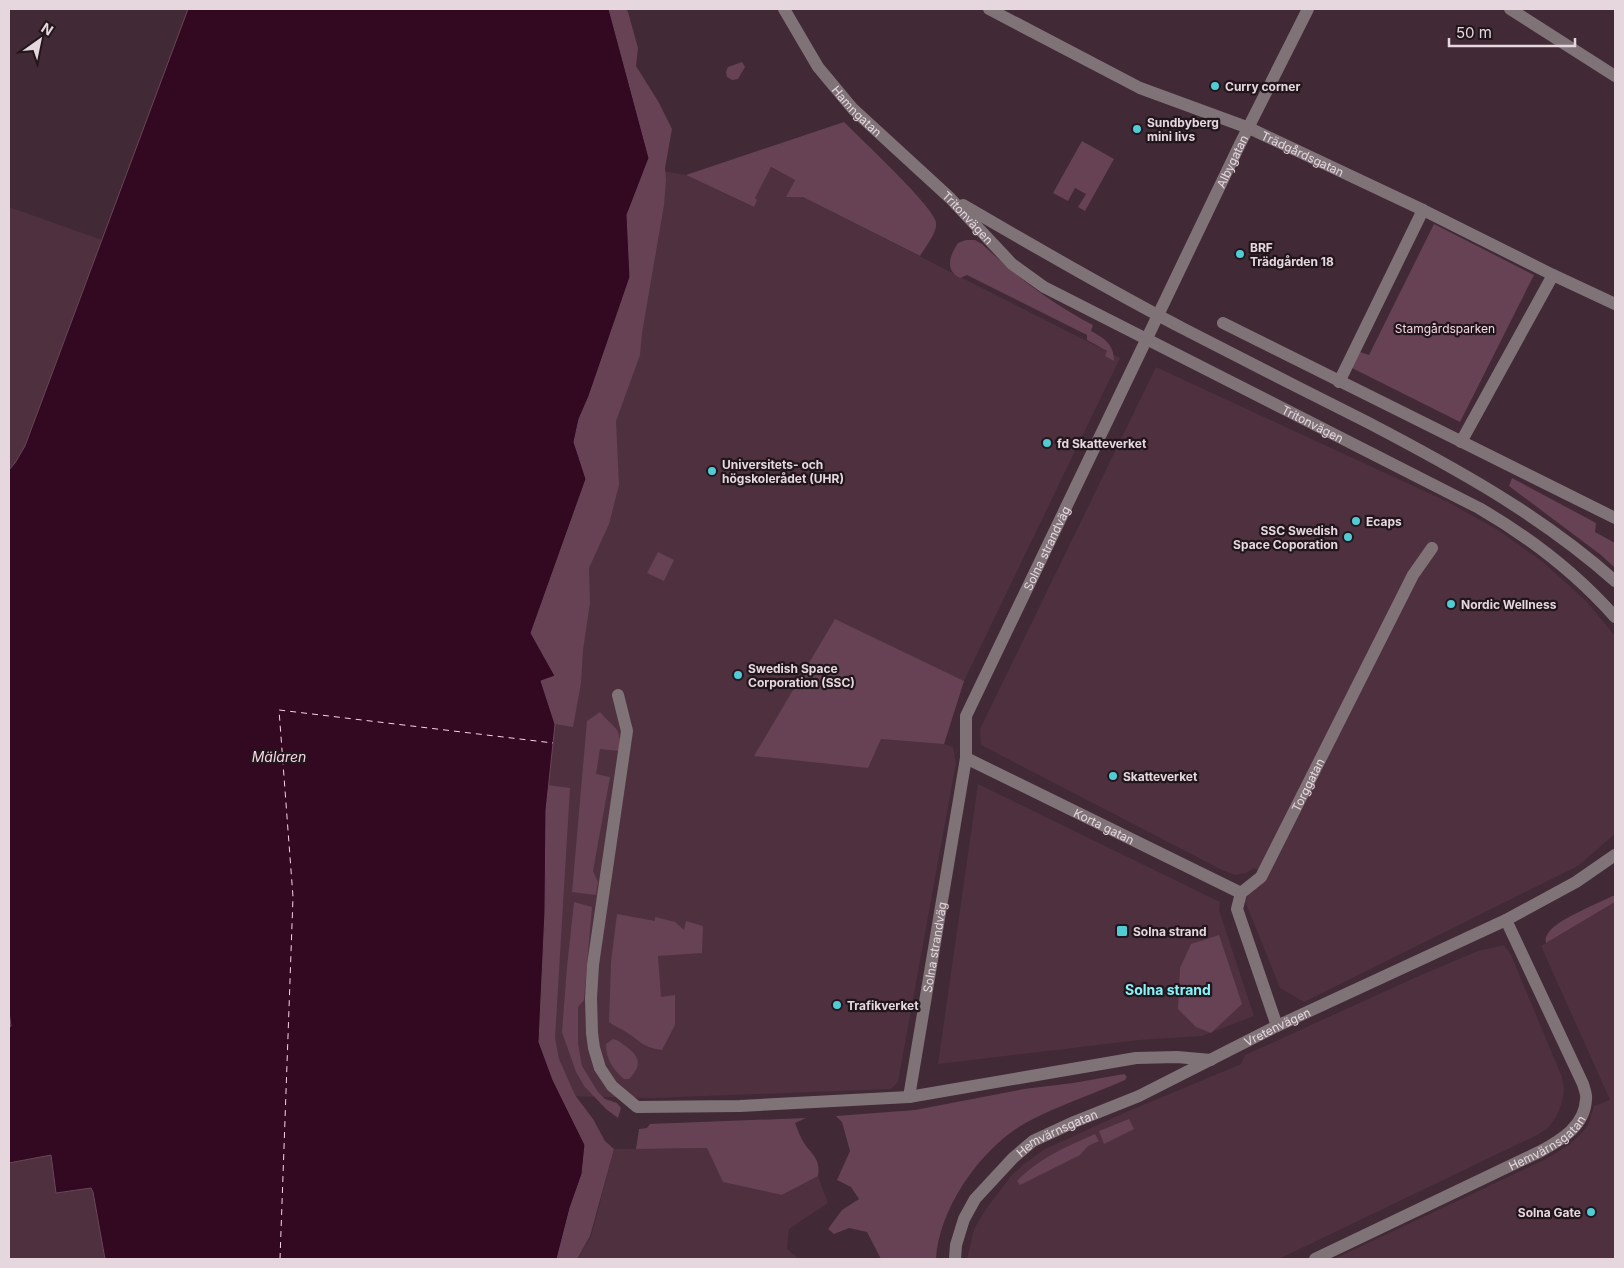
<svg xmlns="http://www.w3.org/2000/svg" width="1624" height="1268" font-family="Inter,sans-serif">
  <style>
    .built { fill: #4e303f }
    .green { fill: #664254 }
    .water { fill: #330821; stroke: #694659 }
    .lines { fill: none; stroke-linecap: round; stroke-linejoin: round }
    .ferry { stroke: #f7d5e4; stroke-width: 1; stroke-dasharray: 6 5; stroke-linecap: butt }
    .minor { stroke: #7f7378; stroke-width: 12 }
    .poi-dot { fill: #51ccd5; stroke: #21161b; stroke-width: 2 }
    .labels { text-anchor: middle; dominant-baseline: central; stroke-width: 4.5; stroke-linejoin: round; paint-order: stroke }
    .poi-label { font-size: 12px; font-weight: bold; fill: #e6d6dd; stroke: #21161b; text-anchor: start }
    .street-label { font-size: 12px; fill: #e6d6dd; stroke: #21161b }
    .park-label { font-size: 12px; fill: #f7d6e5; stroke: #21161b }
    .water-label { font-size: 14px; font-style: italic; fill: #f7d5e4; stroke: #21161b }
    .neighbourhood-label { font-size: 14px; font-weight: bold; fill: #88f3fb; stroke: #21161b }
  </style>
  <rect width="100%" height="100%" fill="#412935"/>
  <g class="built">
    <polygon points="770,167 795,180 786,197 803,197 1120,358 964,681 944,744 953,747 956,763 898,1082 891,1089 655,1098 562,1096 553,1080 546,810 555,724 541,681 574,442 645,168 686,175 753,207 755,198"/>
    <polygon points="9,207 102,240 25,446 15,463 9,470"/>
    <polygon points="1156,367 1448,502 1498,530 1543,562 1587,602 1615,636 1615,834 1578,866 1304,1002 1280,988 1245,901 1260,871 1254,868 1246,873 1235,875 1222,870 981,745 980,729"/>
    <polygon points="978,784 1220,902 1219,910 1254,1016 1202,1036 1140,1040 938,1064"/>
    <polygon points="1615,902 1615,1259 1334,1259 1548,1158 1570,1144 1580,1135 1588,1125 1594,1106 1610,1100 1541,946"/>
    <polygon points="1504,945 1511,955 1562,1077 1564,1089 1562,1103 1556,1117 1549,1127 1539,1134 1279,1259 967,1259 974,1229 986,1209 1011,1176 1024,1164 1045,1149 1124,1113 1241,1064 1245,1055 1421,975 1478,951"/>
    <polygon points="707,1148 782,1195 818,1176 828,1203 789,1229 787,1249 799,1259 577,1259 591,1236 614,1149"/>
    <polygon points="51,1155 91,1188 93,1192 105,1259 9,1259 9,1163"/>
  </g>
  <g class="green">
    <polygon points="609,9 626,9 628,12 638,48 636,66 658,101 672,129 665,168 666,180 664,205 642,333 640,355 616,421 619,485 609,524 589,568 590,603 583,650 581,683 573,727 555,724 541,681 555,676 531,633 586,479 574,442 579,419 589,396 630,277 627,215 649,158"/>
    <polygon points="742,62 745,67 738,79 732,80 727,77 726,72 728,67"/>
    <path d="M844,122C860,138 933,206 936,222C938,232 925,247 920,256L803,197H786L795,180L771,167L755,198L757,200L754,207L686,175Z"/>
    <polygon points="1082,141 1114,159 1085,211 1078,207 1086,194 1075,188 1068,201 1053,193"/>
    <polygon points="1434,224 1534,275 1460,422 1352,368 1360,352 1369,355"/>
    <path d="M966,240H975L982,244C1016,276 1051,303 1093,325L1091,331C1104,338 1114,344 1114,361L1105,356L1107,351L1087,340V335L967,275L960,278C944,270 950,255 958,243Z"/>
    <polygon points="1512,478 1596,523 1595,532 1615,543 1615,568 1601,555 1509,486"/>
    <polygon points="658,552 674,560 664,581 647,573"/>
    <polygon points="835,619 964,681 944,744 881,739 868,768 754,756"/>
    <path d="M600,712C614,729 622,726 619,751L600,749L596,774L610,777L593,871L598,882L596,895L572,892L587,721Z"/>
    <polygon points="548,785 570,788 555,1038 559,1059 575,1095 593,1119 605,1141 614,1149 590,1236 577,1259 557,1259 570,1208 582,1174 585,1145 553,1080 539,1042 545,912 546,810"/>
    <path d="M1615,895V902L1546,943C1545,938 1546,936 1549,932C1558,919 1599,903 1615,895Z"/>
    <polygon points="574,902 592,907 584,1000 578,1007 578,1044 582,1066 598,1092 605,1099 617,1103 621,1108 618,1118 606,1109 584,1086 576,1072 562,1032 567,967"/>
    <path d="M617,914L655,921V917L675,922L684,930L686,921L703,926L702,953L658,956L661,997L675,995V1025L662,1050C644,1048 640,1041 626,1032C620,1028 614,1026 609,1022L611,962Z"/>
    <polygon points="1219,935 1242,1004 1211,1033 1196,1027 1178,1009 1180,968 1191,944"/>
    <path d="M613,1039C618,1040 620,1042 624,1045C640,1056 643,1065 629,1079H624C613,1070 606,1059 606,1044Z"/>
    <path d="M1124,1074L1127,1077L1125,1080C1093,1094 1060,1105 1029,1121C983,1145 939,1207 936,1259H881L867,1232L849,1228L834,1234L828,1229L842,1210L859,1199L851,1187L837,1180L850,1151L842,1122L836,1116L915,1110L1024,1089L1073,1083Z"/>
    <path d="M806,1118L795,1123C798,1130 800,1137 804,1143C812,1155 821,1159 818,1176L782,1195L723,1182L707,1148L636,1149L639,1129L647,1128L650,1124Z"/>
    <polygon points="1129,1119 1134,1129 1104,1144 1099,1131"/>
    <path d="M1095,1134L1099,1141L1088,1146L1080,1155L1020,1185L1017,1181C1039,1158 1066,1147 1095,1134Z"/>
  </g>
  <polygon class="water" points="188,9 609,9 649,158 627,215 630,277 589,396 579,419 574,442 586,479 531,633 555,676 541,681 555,724 546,810 545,912 539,1042 553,1080 585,1145 582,1174 570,1208 557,1259 105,1259 93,1192 91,1188 56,1193 51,1155 9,1163 9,1028 11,1026 9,1012 9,470 15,463 25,446"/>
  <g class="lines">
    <polyline class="ferry" points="280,1259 293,897 279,710 553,743"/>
    <g class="minor">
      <path id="s1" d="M784,9L818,67L853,109L950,198L1012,264L1044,287L1479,508C1529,537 1577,574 1615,617"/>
      <path id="s2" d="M989,9L1140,88L1249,128L1423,210L1553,275L1615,304"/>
      <polyline points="1510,9 1615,76"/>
      <path d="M963,205C1037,248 1112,292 1188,331C1248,362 1307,392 1367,422C1455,468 1541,515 1615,581"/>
      <polyline points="1223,323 1615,518"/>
      <polyline points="1339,382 1423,210"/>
      <polyline points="1461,442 1553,275"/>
      <polyline points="618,695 627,731 593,965 591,998 592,1033 594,1048 600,1068 612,1086 637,1107 740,1106 909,1097 1136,1058 1177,1057 1211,1060"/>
      <path id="s3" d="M966,758L1241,893"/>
      <path id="s4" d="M1277,1026L1237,909L1241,893L1261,877L1413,575L1432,548"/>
      <path id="s5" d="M909,1097L966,758V716L1240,144L1308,9"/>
      <path id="s6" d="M955,1259L956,1245L964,1219L975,1199L1013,1158L1033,1141L1074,1122L1139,1096L1277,1026L1506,920L1576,882L1615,855"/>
      <path id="s7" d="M1315,1259L1541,1151C1561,1140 1585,1126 1586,1099C1587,1095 1584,1088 1583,1084L1506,920"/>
    </g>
  </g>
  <g class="poi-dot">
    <circle cx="1215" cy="86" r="5"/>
    <circle cx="1137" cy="129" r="5"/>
    <circle cx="1240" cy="254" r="5"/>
    <circle cx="1047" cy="443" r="5"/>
    <circle cx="712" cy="471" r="5"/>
    <circle cx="1356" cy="521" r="5"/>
    <circle cx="1348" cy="537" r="5"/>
    <circle cx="1451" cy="604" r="5"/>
    <circle cx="738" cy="675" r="5"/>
    <circle cx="1113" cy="776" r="5"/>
    <rect x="1116" y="925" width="12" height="12" rx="2.5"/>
    <circle cx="837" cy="1005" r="5"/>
    <circle cx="1591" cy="1212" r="5"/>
  </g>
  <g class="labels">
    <g class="poi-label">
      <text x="1225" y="86">Curry corner</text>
      <text x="1147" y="122">Sundbyberg<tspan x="1147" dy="14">mini livs</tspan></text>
      <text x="1250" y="247">BRF<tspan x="1250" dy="14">Trädgården 18</tspan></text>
      <text x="1057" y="443">fd Skatteverket</text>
      <text x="722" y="464">Universitets- och<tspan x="722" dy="14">högskolerådet (UHR)</tspan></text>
      <text x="1366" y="521">Ecaps</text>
      <text x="1338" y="530" text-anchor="end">SSC Swedish<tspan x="1338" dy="14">Space Coporation</tspan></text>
      <text x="1461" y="604">Nordic Wellness</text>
      <text x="748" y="668">Swedish Space<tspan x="748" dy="14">Corporation (SSC)</tspan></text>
      <text x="1123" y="776">Skatteverket</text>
      <text x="1133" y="931">Solna strand</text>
      <text x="847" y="1005">Trafikverket</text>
      <text x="1581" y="1212" text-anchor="end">Solna Gate</text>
    </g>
    <g class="street-label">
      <text stroke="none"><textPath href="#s1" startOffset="126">Hamngatan</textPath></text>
      <text stroke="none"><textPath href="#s2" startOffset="346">Trädgårdsgatan</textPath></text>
      <text stroke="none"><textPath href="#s5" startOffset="1001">Albygatan</textPath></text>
      <text stroke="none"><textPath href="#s1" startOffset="280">Tritonvägen</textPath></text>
      <text stroke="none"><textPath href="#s1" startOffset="685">Tritonvägen</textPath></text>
      <text stroke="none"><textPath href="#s5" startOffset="572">Solna strandväg</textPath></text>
      <text stroke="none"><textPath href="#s4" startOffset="269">Torggatan</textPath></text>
      <text stroke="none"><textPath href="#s3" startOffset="154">Korta gatan</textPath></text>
      <text stroke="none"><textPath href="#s5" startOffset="152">Solna strandväg</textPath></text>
      <text stroke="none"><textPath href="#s6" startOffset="416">Vretenvägen</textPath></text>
      <text stroke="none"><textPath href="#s6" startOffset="171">Hemvärnsgatan</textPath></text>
      <text stroke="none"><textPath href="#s7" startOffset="260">Hemvärnsgatan</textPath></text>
    </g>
    <g class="park-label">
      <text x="1445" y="328">Stamgårdsparken</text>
    </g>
    <g class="water-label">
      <text x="279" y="756">Mälaren</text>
    </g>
    <g class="neighbourhood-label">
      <text x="1168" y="989">Solna strand</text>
    </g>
  </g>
  <rect width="1624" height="1268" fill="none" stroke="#e6d6dd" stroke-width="20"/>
  <g transform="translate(40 40) rotate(33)" stroke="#21161b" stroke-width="4" paint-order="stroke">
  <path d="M0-4L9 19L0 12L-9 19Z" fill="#e6d6dd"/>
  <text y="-8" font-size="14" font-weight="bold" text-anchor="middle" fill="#e6d6dd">N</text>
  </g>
  <path d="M1449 38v8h126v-8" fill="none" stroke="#e6d6dd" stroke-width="2.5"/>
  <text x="1456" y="38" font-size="15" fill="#e6d6dd" stroke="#21161b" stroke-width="4" paint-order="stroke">50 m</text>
</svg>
